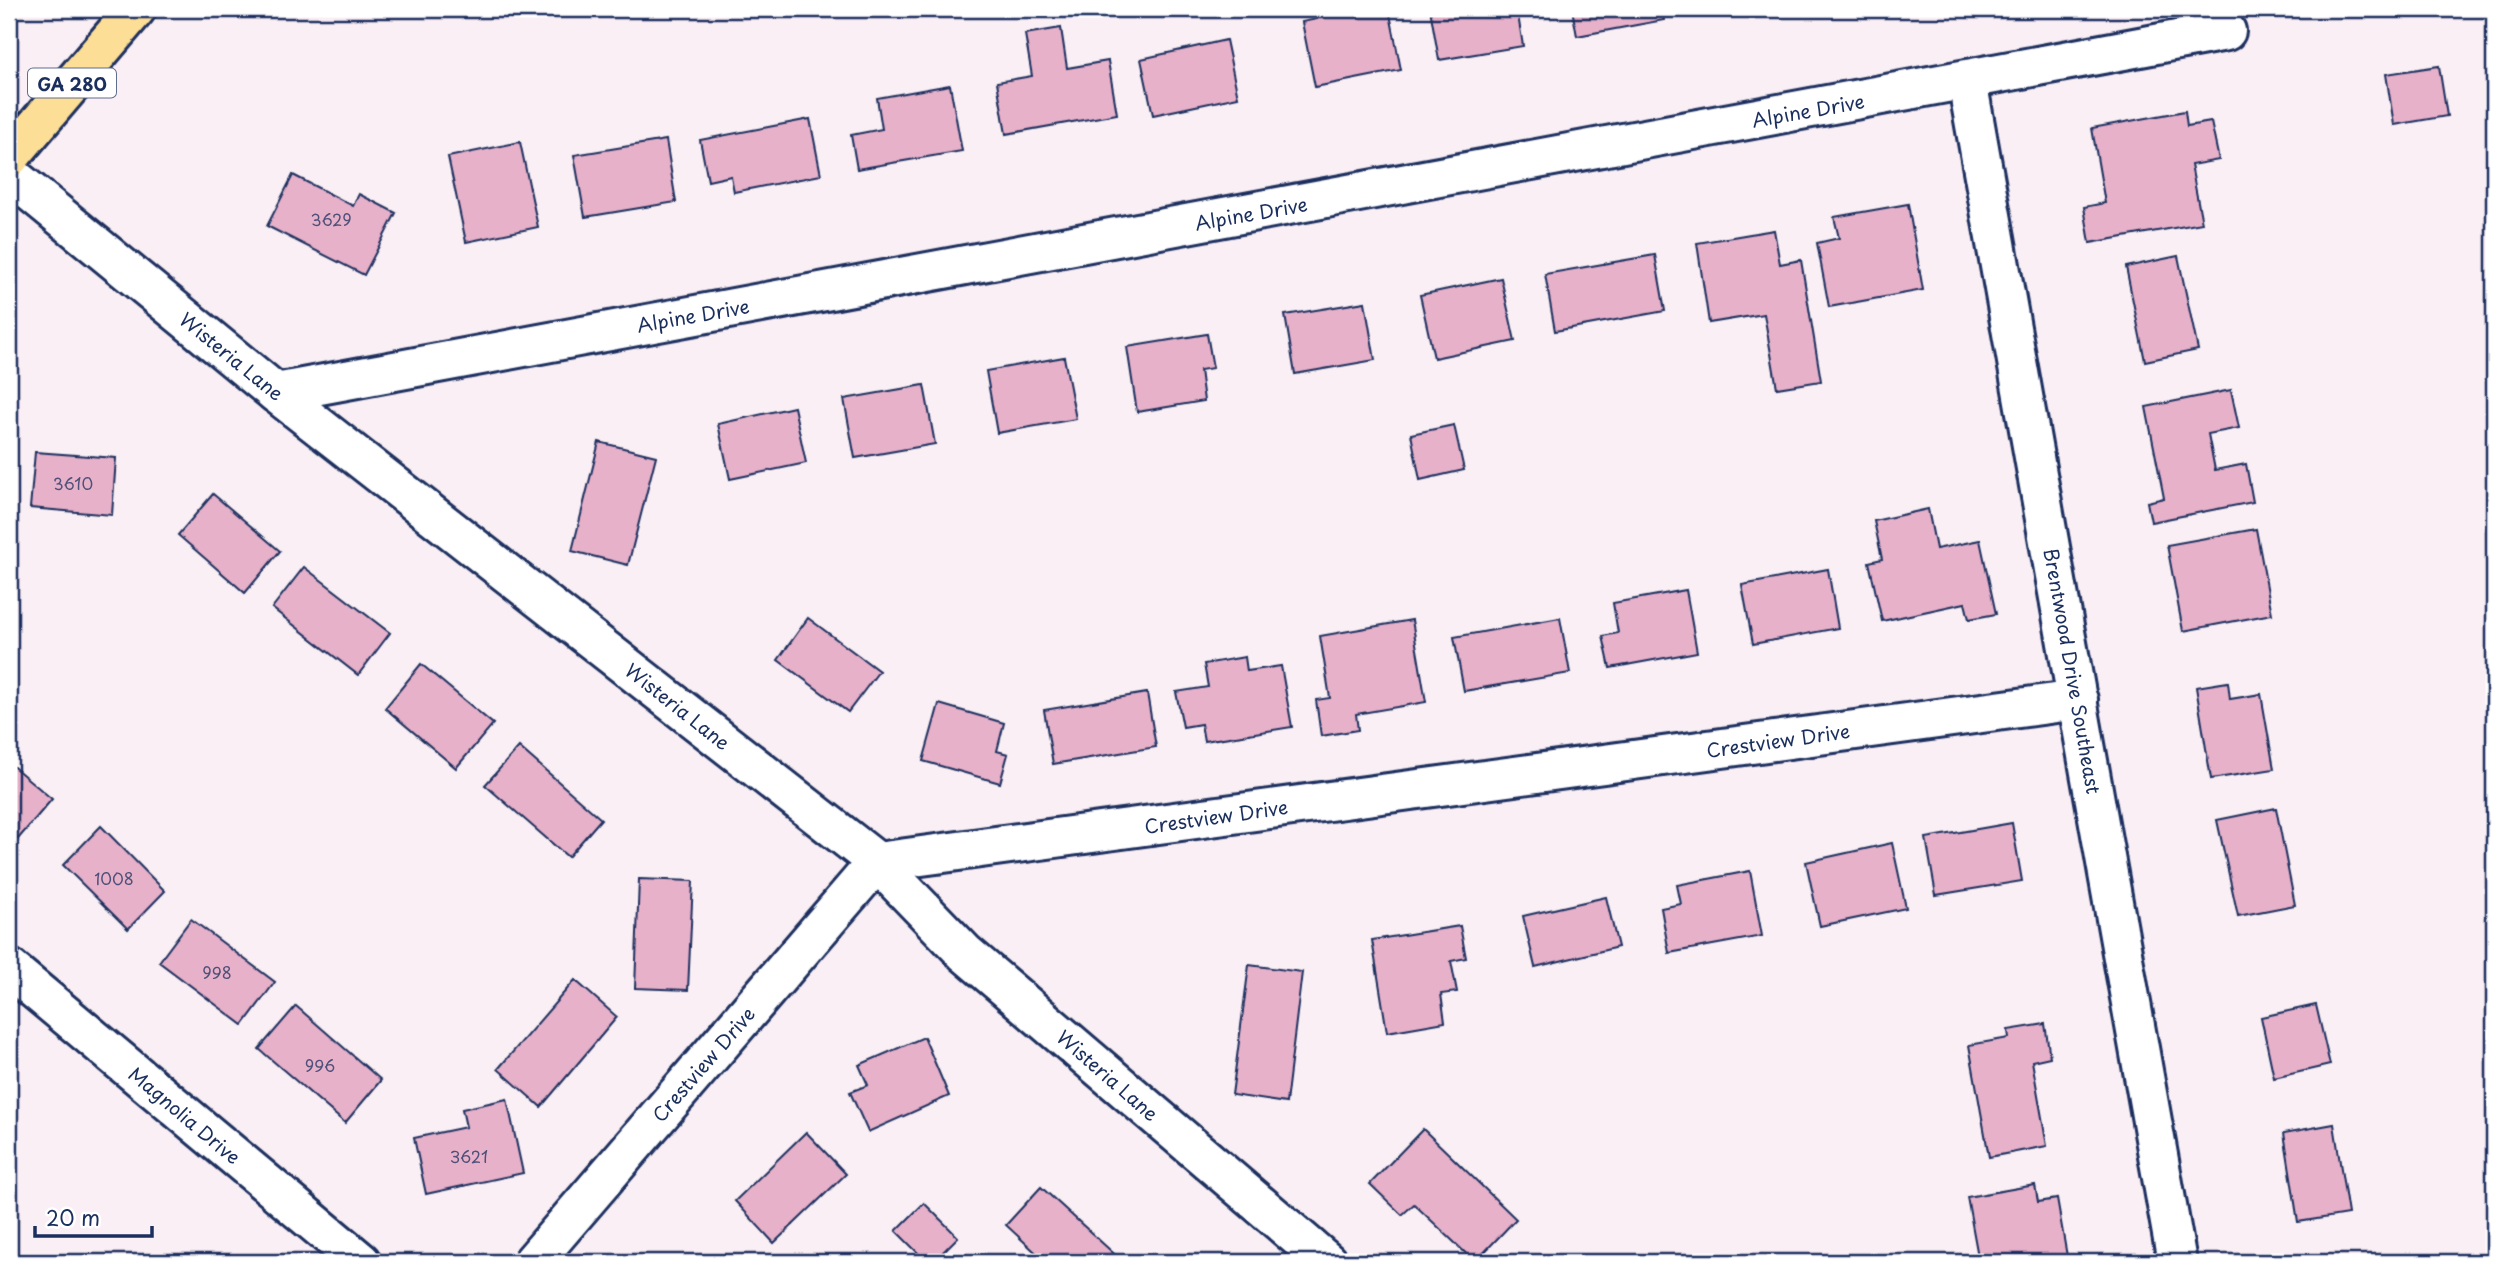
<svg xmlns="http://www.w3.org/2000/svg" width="2503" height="1271" font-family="'Playpen Sans',sans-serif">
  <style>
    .building { fill: #e7b1c9; stroke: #1b2f5e; stroke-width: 2 }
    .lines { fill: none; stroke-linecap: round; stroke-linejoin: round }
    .minor-casing { stroke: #1b2f5e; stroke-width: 44 }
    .primary-casing { stroke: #1b2f5e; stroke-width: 44 }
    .minor { stroke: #fff; stroke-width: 38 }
    .primary { stroke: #fdde96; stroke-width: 38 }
    .labels { text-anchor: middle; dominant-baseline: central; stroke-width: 5; stroke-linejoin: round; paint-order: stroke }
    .number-label { font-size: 16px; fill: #4e5079 }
    .shield { fill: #fff; stroke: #5f6d8e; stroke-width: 2 }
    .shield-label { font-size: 18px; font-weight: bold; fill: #1b2f5e }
    .street-label { font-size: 19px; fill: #1b2f5e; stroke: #fff }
  </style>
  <rect width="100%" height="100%" fill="#faeff4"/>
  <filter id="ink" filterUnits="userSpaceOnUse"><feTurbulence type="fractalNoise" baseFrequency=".0143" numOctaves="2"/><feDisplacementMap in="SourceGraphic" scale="14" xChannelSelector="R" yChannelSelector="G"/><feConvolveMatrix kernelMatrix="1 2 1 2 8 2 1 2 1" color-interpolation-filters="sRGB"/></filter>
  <g filter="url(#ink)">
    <g class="building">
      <polygon points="1315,9 1389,9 1401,70 1315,87 1302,22 1317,19"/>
      <polygon points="1430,9 1517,9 1523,46 1439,60"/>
      <polygon points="1572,9 1662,9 1664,20 1577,36"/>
      <polygon points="1061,28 1067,68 1108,61 1117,114 1006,134 997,82 1032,76 1025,34"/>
      <polygon points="1226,40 1238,97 1153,115 1141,59"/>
      <polygon points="2439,66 2447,116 2394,125 2386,74"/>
      <polygon points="950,85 962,151 857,169 851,135 882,129 877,98"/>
      <polygon points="2185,111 2187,126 2211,122 2219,160 2191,165 2202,223 2090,243 2084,207 2105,203 2092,128"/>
      <polygon points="810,119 821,175 734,192 731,176 708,181 700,140"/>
      <polygon points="666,140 676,202 585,217 574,155"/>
      <polygon points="520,142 538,227 466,242 448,157"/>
      <polygon points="293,175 353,206 359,194 396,213 364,275 267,226"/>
      <polygon points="1908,204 1923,290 1829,307 1817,243 1839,238 1834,217"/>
      <polygon points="1774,230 1780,264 1801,260 1821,381 1777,388 1764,314 1709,323 1697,243"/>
      <polygon points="1655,255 1665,311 1555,331 1545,274"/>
      <polygon points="2178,256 2198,350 2145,361 2126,267"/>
      <polygon points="1501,278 1515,341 1434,358 1420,295"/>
      <polygon points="1365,302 1375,360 1295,374 1285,315"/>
      <polygon points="1207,334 1213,368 1200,370 1204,401 1137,412 1127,347"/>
      <polygon points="1064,357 1076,419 997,433 986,371"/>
      <polygon points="924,385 935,444 855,458 844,399"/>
      <polygon points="2231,390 2239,428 2208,434 2215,470 2246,464 2253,502 2151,522 2147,502 2164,498 2146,407"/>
      <polygon points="794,407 806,463 730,479 718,424"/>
      <polygon points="1454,425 1464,470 1420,480 1411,434"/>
      <polygon points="599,442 656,456 628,565 572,551"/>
      <polygon points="35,452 116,458 112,515 30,508"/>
      <polygon points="213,494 280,551 245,593 178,535"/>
      <polygon points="1928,509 1936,549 1980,540 1996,614 1969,619 1965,603 1882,621 1869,562 1882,559 1874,521"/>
      <polygon points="2256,529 2272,614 2183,631 2167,545"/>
      <polygon points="304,567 390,633 358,675 272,608"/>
      <polygon points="1828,569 1838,628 1753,644 1742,585"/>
      <polygon points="1686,590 1697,652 1610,668 1603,636 1618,633 1613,603"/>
      <polygon points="808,618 879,671 848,712 778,660"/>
      <polygon points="1560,618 1570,673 1464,691 1454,637"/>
      <polygon points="1412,620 1426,702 1356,714 1358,730 1321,736 1316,700 1330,698 1320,636"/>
      <polygon points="1245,657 1247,671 1281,666 1292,727 1204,741 1201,724 1183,727 1176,692 1208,687 1204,664"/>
      <polygon points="421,664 493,724 456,768 385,708"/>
      <polygon points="2228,682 2230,699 2261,694 2274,769 2211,779 2196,687"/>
      <polygon points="1147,693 1156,747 1053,764 1044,710"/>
      <polygon points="939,704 1004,723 997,751 1008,754 1000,783 923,761"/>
      <polygon points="519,747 601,819 568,857 485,785"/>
      <polygon points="9,763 52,799 18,839 9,831"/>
      <polygon points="2276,808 2295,905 2238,916 2217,820"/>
      <polygon points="2012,823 2022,881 1936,895 1926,838"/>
      <polygon points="101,826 165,891 128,929 63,865"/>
      <polygon points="1892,843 1906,908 1820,926 1806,862"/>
      <polygon points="1750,871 1762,936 1669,953 1661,908 1681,904 1677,885"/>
      <polygon points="639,879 693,881 688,990 635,988"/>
      <polygon points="1606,897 1618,947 1535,967 1523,916"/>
      <polygon points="191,919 275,982 243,1025 159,962"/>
      <polygon points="1460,926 1466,958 1451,961 1457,992 1441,994 1445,1022 1387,1032 1372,940"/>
      <polygon points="1249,965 1302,972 1286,1103 1232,1095"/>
      <polygon points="575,980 617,1017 541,1107 498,1069"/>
      <polygon points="2316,1005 2330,1065 2274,1078 2261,1017"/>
      <polygon points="296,1006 381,1080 345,1123 259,1049"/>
      <polygon points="2045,1024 2050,1057 2032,1061 2047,1146 1989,1157 1969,1045 2009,1038 2008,1030"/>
      <polygon points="924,1037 949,1096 868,1132 850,1092 868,1085 859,1065"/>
      <polygon points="507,1099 523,1173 426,1194 414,1138 466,1127 462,1109"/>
      <polygon points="2334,1124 2348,1214 2298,1222 2284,1133"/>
      <polygon points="1423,1129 1516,1219 1475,1262 1414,1204 1402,1215 1370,1184"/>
      <polygon points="806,1132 846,1174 774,1243 735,1201"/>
      <polygon points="2035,1185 2038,1202 2057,1199 2068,1262 1979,1262 1967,1197"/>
      <polygon points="1041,1187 1122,1261 1120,1262 1046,1262 1006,1225"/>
      <polygon points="924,1203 958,1237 933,1262 927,1262 896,1231"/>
    </g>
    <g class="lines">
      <g class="minor-casing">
        <g id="minor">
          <polyline points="1967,80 2177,1262"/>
          <polyline points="9,174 276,393 877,862 965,953 1327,1262"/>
          <polyline points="276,393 2226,31"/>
          <polyline points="9,968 361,1262"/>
          <polyline points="533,1262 877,862 2078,700"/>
        </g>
      </g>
      <g class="primary-casing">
        <polyline id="primary" points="9,158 136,9"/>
      </g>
      <use href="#minor" class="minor"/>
      <use href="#primary" class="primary"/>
    </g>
  </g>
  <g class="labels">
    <g class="number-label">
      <text x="331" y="219">3629</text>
      <text x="73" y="483">3610</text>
      <text x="114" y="878">1008</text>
      <text x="217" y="972">998</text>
      <text x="320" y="1065">996</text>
      <text x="469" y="1156">3621</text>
    </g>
    <rect class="shield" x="28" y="68.5" width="88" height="29" rx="5"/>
    <g class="shield-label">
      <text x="72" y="83">GA 280</text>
    </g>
    <g class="street-label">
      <text transform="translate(1808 110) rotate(-10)">Alpine Drive</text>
      <text transform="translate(1251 213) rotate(-10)">Alpine Drive</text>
      <text transform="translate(693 315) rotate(-10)">Alpine Drive</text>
      <text transform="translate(232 356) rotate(39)">Wisteria Lane</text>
      <text transform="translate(2073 671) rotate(80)">Brentwood Drive Southeast</text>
      <text transform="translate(678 706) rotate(38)">Wisteria Lane</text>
      <text transform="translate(1778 740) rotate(-8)">Crestview Drive</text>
      <text transform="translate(1216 816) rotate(-8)">Crestview Drive</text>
      <text transform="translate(703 1064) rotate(-49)">Crestview Drive</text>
      <text transform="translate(1108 1075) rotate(41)">Wisteria Lane</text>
      <text transform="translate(185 1115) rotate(40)">Magnolia Drive</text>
    </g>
  </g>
  <rect width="2503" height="1271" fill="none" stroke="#fff" stroke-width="35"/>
  <rect x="18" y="18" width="2468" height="1236" fill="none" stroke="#1b2f5e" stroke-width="2.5" filter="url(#ink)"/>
  <path d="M35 1226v10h117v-10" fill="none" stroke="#1b2f5e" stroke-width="3.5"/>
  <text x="46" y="1226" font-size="21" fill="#1b2f5e" stroke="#ffffff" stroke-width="5" paint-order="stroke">20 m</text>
</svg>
